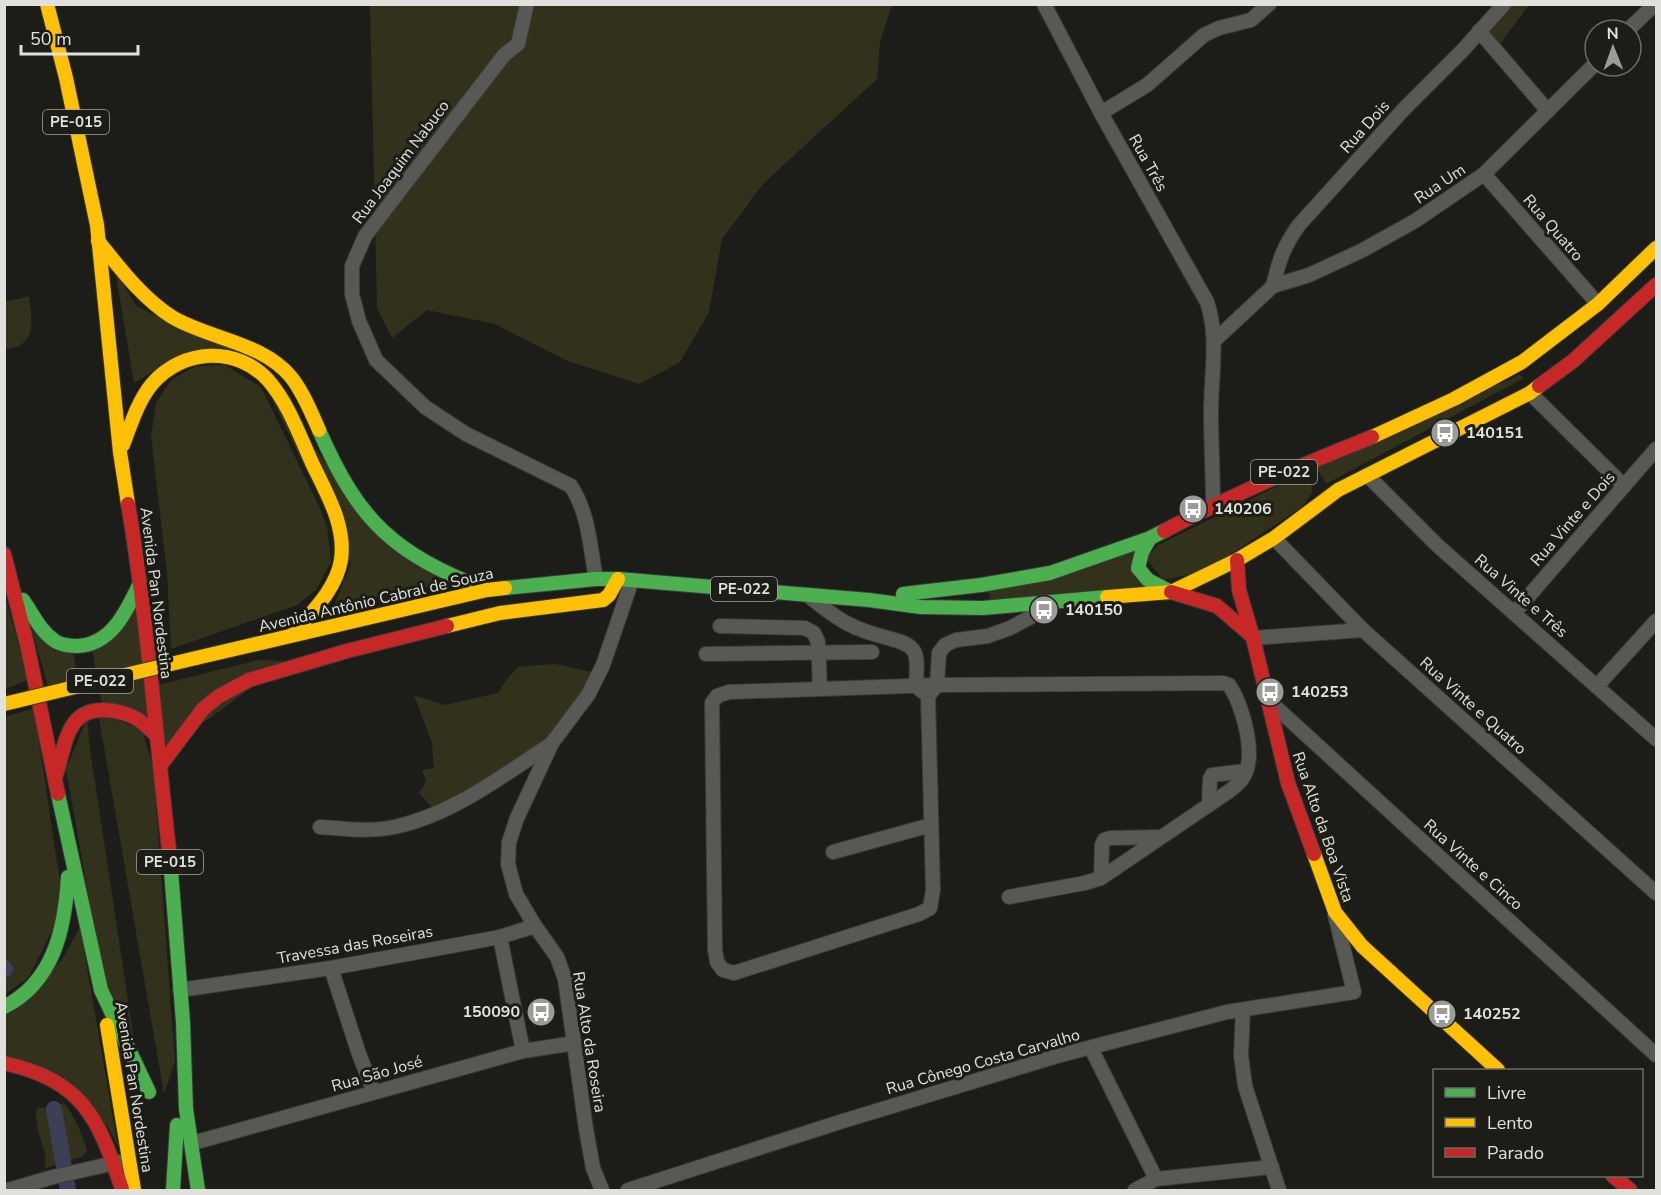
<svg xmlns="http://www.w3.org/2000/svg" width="1661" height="1195" font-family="'Nunito Sans',sans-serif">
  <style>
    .green { fill: #32321c }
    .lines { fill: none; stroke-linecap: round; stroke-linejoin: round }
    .canal { stroke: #3c3f56; stroke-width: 16 }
    .street-casing { stroke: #3a3a37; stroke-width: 16 }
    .fast-casing { stroke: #3a3a37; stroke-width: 16 }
    .slow-casing { stroke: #3a3a37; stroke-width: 16 }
    .jam-casing { stroke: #3a3a37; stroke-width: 16 }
    .street { stroke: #585855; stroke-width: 14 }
    .fast { stroke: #4caf50; stroke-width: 14 }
    .slow { stroke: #ffc107; stroke-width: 14 }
    .jam { stroke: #c62828; stroke-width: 14 }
    .slow-bridge-casing { stroke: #3a3a37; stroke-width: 16; stroke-linecap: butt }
    .slow-bridge { stroke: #ffc107; stroke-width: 14 }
    .labels { text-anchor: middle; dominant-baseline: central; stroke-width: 6; stroke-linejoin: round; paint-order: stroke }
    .shield { fill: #1d1d18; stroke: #a6a6a2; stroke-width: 1.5 }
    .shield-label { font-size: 15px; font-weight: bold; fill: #e0e0dd }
    .street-label { font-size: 16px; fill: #e0e0dd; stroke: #1d1d18 }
    .poi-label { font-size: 16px; font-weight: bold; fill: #e0e0dd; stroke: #1d1d18; text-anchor: start }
  </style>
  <rect width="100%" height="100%" fill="#1c1c19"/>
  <g class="green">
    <polygon points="370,5 892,5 880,42 877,79 763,184 722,239 709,312 680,362 639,384 565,360 495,324 427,310 392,338 377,308"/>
    <polygon points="1512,5 1529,5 1500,44 1483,38"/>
    <polygon points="115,269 136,306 176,325 248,351 336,478 446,584 334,605 351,564 255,363 169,362 134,383"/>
    <path d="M29,296C32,320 38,347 5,349V302Z"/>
    <polygon points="225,365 261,387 318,504 327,526 331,562 316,590 297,605 171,649 167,573 151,436 156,403 171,380 196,366"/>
    <polygon points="1519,375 1524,378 1326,484 1315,465"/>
    <polygon points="1302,474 1311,481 1312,493 1302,507 1203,572 1163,580 1146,558 1158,545"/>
    <polygon points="1144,546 1149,588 990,602 989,590"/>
    <polygon points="4,591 28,680 5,689 4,689"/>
    <polygon points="139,603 143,664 96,673 92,649"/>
    <polygon points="30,623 73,653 78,679 48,686"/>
    <polygon points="259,660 288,661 163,752 158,685"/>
    <polygon points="555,664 592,672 588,686 548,741 435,811 419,793 426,781 422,770 434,768 432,743 414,695 445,705 498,693 507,679 518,667"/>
    <polygon points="146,677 150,721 102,704 99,687"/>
    <polygon points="34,708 61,889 54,927 28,978 5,994 5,717"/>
    <polygon points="98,712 142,730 153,766 175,1061 164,1094"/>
    <polygon points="87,718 91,756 136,1053 105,990 66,769"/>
    <polygon points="80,927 118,1147 107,1125 5,1056 4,1015 62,960"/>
    <path d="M64,1103C76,1118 81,1132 87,1150L83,1156L78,1158L45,1168C49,1151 32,1128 37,1108H48Z"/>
  </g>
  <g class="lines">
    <g class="canal">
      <polyline points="4,968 5,969"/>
      <polyline points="54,1109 68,1190"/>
    </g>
    <g class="street-casing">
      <g id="street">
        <path d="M527,4L518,44L504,55L365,236L352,266V294L359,321L376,360L425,407L466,434L571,486C589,514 590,547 596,579"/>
        <path d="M1044,4L1101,113L1207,302C1219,337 1211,375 1211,412C1211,443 1213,474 1213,505"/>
        <polyline points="1628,30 1655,4"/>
        <polyline points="1479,31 1548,111"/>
        <polyline points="1101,113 1147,85 1204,35 1219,28 1251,20 1269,4"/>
        <polyline points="1484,174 1598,304"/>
        <path d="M1273,286C1279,260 1284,246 1299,225L1404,109L1463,50L1504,4"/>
        <polyline points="1214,341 1273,286 1309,275 1361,251 1415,221 1484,174 1595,64"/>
        <polyline points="1530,393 1624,486"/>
        <polyline points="1367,475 1437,545 1656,739"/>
        <polyline points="1274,538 1363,630 1656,893"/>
        <path d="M811,598C840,621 852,629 888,638C897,641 907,642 913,650C919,657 916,676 916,686L922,691"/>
        <polyline points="1515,612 1656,449"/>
        <polyline points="720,626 805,628 814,633 818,642 820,689"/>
        <polyline points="1253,638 1363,630"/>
        <polyline points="706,654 872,652"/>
        <polyline points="1597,686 1656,621"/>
        <polyline points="1268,700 1656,1055"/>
        <polyline points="1209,804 1210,779 1212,775 1246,771"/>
        <path d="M320,827C344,829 370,832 394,827C452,815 502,776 551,744"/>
        <polyline points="833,852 931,825"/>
        <polyline points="1101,878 1102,845 1104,840 1110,838 1161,837"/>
        <path d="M1009,897L1085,883L1101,878L1228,792C1233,788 1239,784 1242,779C1258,758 1243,705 1229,685L1223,683L937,685L729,692L717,696L712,703L715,950L717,962L723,970L734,973L919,914L930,908L933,890L928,696L937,685L939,653L945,645L956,640L988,636L1010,628L1048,608"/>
        <polyline points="500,937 523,1051"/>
        <polyline points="331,968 359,1054 374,1092"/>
        <polyline points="180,990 331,968 500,937 535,926"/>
        <polyline points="1243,1010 1241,1055 1245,1086 1279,1190"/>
        <polyline points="1091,1048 1156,1179"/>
        <polyline points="191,1142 200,1141 523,1051 575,1043"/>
        <polyline points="8,1190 53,1177 119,1162"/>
        <polyline points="602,1190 593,1168 586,1129 565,979 557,957 535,926 516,894 508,864 509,842 517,818 552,743 588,695 603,665 632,580"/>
        <polyline points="628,1190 843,1121 1057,1056 1227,1012 1354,992 1335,915"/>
        <polyline points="1135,1190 1156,1179 1272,1167"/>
      </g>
    </g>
    <g class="fast-casing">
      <g id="fast">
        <path d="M319,430C359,522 393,553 487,590"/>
        <polyline points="1150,538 1142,552 1138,568 1148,580 1171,592"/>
        <polyline points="505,588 596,579 618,579 869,600 921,607 983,608 1107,597"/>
        <polyline points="903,594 981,585 1050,573 1150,538 1164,531"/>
        <path d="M23,600C33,614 40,631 55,641C61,645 70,646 77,646C112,645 127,610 140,583"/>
        <polyline points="58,794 101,990 149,1092"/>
        <polyline points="170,858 183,1022 186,1109 198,1190"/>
        <path d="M4,1007C54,982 65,928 68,877"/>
        <polyline points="173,1190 177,1125"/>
      </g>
    </g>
    <g class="slow-casing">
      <g id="slow">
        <polyline points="47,4 66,78 97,225 120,452 128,504"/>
        <path d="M98,241C120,268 142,298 172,317C209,339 262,342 291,377C303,392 311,412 319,430"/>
        <polyline points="1372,437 1454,399 1522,362 1598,304 1656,248"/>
        <path d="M123,445C131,424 138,401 152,384C183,348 237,346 268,380C289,404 300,437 313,465C327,494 346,526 341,560C336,590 311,613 292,635"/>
        <polyline points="1107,597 1171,592 1237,560 1274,538 1338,490 1530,393 1539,386"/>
        <polyline points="447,626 500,613 603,600 609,595 618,579"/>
        <polyline points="196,658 487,590 505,588"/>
        <polyline points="1314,854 1335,912 1362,946 1498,1070"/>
        <polyline points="107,1025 134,1190"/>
      </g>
    </g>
    <g class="jam-casing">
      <g id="jam">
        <polyline points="1539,386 1573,361 1656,285"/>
        <path d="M128,504C148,621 156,740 170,858"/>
        <path d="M1164,531C1232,495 1301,465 1372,437"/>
        <polyline points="4,554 27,644 58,794"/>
        <polyline points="1237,560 1239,590 1253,638 1288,783 1314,854"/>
        <polyline points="1171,592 1217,606 1253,637"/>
        <polyline points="160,766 203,709 219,696 249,680 347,651 447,626"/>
        <path d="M56,775C62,758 64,736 75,722C89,704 119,709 137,719C144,723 149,729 155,734"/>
        <path d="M4,1063C83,1081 98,1117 122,1189"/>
        <polyline points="1613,1176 1630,1190"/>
      </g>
    </g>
    <use href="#street" class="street"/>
    <use href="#fast" class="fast"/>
    <use href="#slow" class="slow"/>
    <use href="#jam" class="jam"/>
    <g class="slow-bridge-casing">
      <polyline id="slow-bridge" points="4,704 196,658"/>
    </g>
    <use href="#slow-bridge" class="slow-bridge"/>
  </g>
  <defs>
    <g id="bus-disc" transform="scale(1.5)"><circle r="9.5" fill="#9b9b98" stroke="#1d1d18"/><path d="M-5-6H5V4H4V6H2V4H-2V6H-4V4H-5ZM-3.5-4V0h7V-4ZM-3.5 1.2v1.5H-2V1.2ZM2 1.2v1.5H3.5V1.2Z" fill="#fff"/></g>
  </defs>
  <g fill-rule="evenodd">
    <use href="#bus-disc" x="1445" y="433"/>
    <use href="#bus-disc" x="1193" y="509"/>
    <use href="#bus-disc" x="1044" y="610"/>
    <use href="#bus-disc" x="1270" y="692"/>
    <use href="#bus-disc" x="541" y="1012"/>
    <use href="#bus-disc" x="1442" y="1014"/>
  </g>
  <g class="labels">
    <g class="shield">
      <rect x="43" y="110" width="66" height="24" rx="4.5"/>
      <rect x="1251" y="460" width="66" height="24" rx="4.5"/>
      <rect x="711" y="577" width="66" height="24" rx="4.5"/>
      <rect x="67" y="669" width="66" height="24" rx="4.5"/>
      <rect x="137" y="850" width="66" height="24" rx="4.5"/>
    </g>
    <g class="shield-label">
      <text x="76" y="122">PE-015</text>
      <text x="1284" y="472">PE-022</text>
      <text x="744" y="589">PE-022</text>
      <text x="100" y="681">PE-022</text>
      <text x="170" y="862">PE-015</text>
    </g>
    <g class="street-label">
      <text transform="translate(1365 127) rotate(-48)">Rua Dois</text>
      <text transform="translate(401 162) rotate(-53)">Rua Joaquim Nabuco</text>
      <text transform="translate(1148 163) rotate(61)">Rua Três</text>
      <text transform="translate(1440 184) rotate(-34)">Rua Um</text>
      <text transform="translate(1553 228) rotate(49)">Rua Quatro</text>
      <text transform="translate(1573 519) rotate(-49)">Rua Vinte e Dois</text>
      <text transform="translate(156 593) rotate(83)">Avenida Pan Nordestina</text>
      <text transform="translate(1521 596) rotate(41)">Rua Vinte e Três</text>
      <text transform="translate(376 600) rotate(-13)">Avenida Antônio Cabral de Souza</text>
      <text transform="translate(1473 706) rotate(42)">Rua Vinte e Quatro</text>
      <text transform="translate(1323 827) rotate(71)">Rua Alto da Boa Vista</text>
      <text transform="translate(1473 865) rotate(42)">Rua Vinte e Cinco</text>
      <text transform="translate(355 945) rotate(-10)">Travessa das Roseiras</text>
      <text transform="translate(589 1042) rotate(81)">Rua Alto da Roseira</text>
      <text transform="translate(983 1062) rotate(-16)">Rua Cônego Costa Carvalho</text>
      <text transform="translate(377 1074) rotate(-16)">Rua São José</text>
      <text transform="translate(134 1087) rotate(81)">Avenida Pan Nordestina</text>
    </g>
    <g class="poi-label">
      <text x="1466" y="433">140151</text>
      <text x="1214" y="509">140206</text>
      <text x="1065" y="610">140150</text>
      <text x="1291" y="692">140253</text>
      <text x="520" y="1012" text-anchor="end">150090</text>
      <text x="1463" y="1014">140252</text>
    </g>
  </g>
  <rect width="1661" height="1195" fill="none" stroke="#e0e0dd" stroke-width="12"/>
  <rect x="1433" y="1069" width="210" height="108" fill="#1d1d18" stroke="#6b6b67" stroke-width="1.5"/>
  <rect x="1445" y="1088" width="30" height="9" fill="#4caf50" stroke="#6b6b67" stroke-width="1.5"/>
  <text x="1487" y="1099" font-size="18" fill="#e0e0dd">Livre</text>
  <rect x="1445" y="1118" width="30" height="9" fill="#ffc107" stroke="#6b6b67" stroke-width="1.5"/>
  <text x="1487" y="1129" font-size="18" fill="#e0e0dd">Lento</text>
  <rect x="1445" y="1148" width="30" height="9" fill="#c62828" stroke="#6b6b67" stroke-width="1.5"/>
  <text x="1487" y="1159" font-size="18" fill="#e0e0dd">Parado</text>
  <g transform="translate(1613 48) rotate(359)"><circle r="28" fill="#1d1d18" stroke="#6b6b67" stroke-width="1.5"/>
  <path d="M0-4.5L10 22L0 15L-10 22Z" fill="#9b9b98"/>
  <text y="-9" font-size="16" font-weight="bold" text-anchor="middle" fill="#e0e0dd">N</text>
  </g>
  <path d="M21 45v9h117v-9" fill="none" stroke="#e0e0dd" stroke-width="3"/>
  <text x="30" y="45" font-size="18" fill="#e0e0dd" stroke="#1d1d18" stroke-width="4.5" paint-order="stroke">50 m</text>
</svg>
